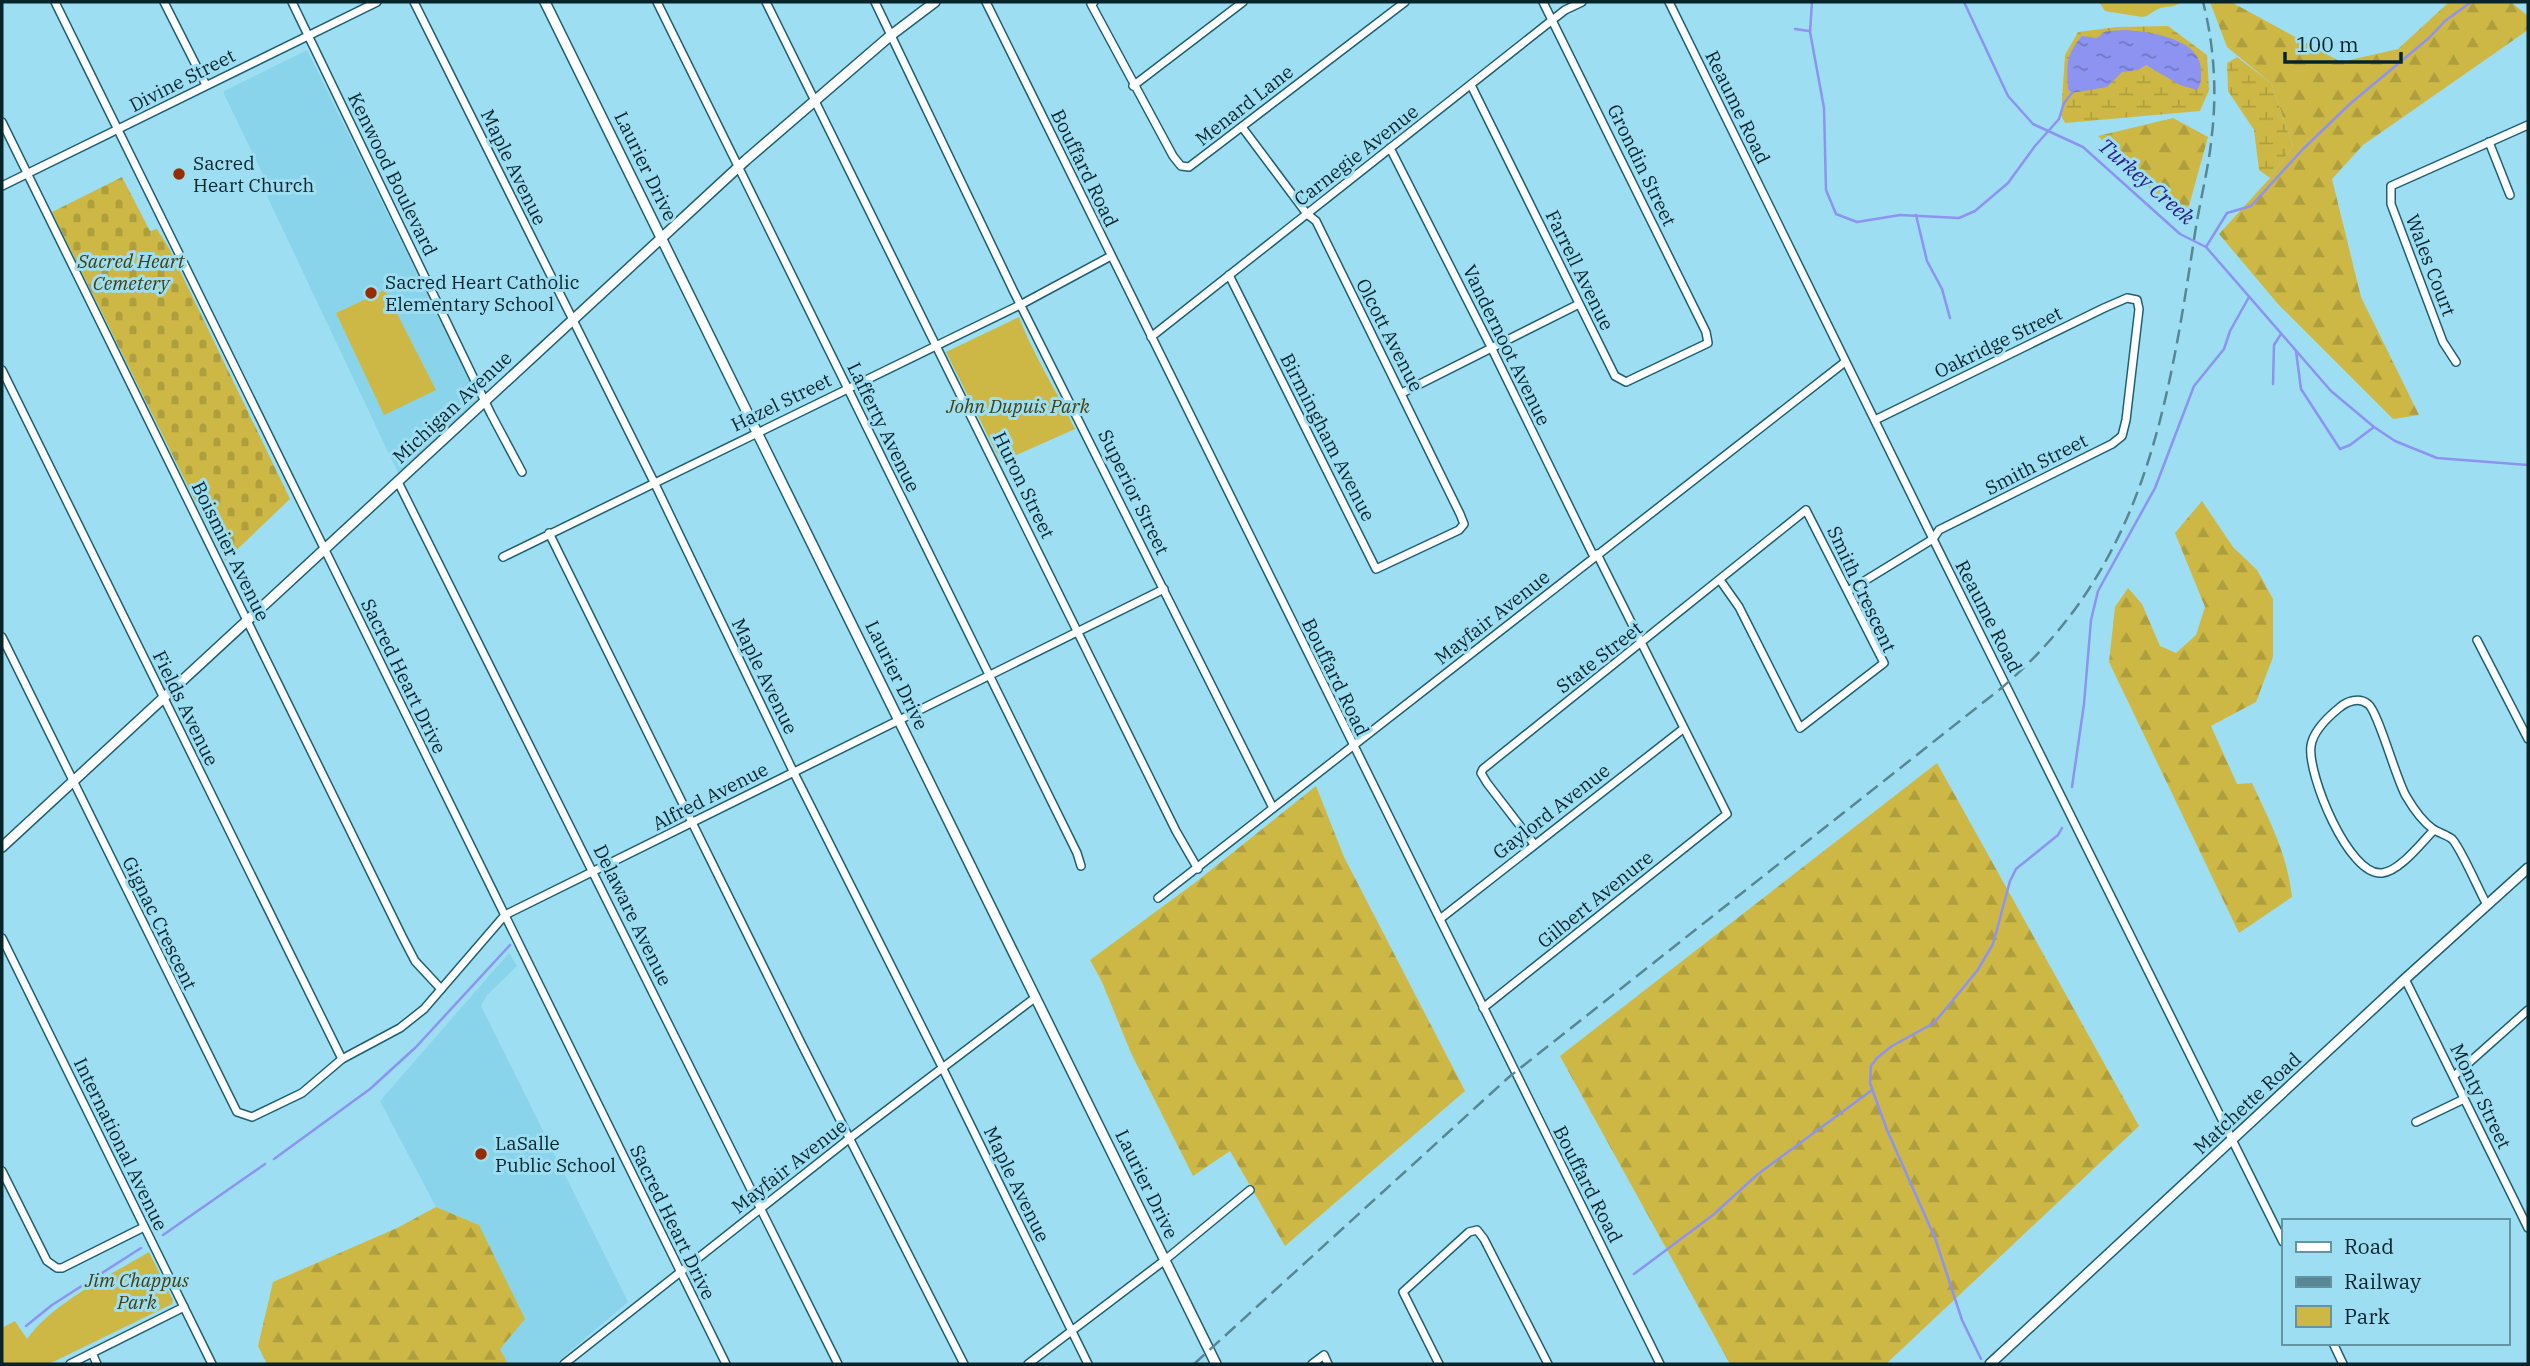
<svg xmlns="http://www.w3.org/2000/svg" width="2530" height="1366" font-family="'IBM Plex Serif',serif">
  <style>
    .built { fill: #89d4ea }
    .forest { fill: url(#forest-firs) }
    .wetland { fill: url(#wetland-marsh) }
    .cemetery { fill: url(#cemetery-stones) }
    .green { fill: #cdb846 }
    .water { fill: url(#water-ripples) }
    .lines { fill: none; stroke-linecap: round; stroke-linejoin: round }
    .stream { stroke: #8c93f1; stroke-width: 2.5 }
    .minor-casing { stroke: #1e6071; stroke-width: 10 }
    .tertiary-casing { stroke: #1e6071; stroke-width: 12 }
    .minor { stroke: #fff; stroke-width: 7 }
    .tertiary { stroke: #fff; stroke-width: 9 }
    .rail { stroke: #578694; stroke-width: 2.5; stroke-dasharray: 14 7; stroke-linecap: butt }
    .poi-dot { fill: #942e01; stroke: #9edef2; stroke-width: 2.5 }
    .labels { text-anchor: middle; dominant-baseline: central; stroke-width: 6; stroke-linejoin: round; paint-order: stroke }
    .street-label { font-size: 19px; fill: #08242b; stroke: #9edef2 }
    .poi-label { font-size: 19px; fill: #08242b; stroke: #9edef2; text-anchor: start }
    .park-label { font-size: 19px; font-style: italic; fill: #463e0c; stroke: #9edef2 }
    .water-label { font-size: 21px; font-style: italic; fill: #2c1c89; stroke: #9edef2 }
  </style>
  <defs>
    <pattern id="forest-firs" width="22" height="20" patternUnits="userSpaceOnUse" patternTransform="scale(1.75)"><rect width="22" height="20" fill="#cdb846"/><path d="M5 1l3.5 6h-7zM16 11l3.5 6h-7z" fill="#af9e3d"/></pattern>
    <pattern id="wetland-marsh" width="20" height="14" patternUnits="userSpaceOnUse" patternTransform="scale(1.75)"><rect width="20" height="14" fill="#cdb846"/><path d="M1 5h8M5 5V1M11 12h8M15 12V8" fill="none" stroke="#af9e3d"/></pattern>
    <pattern id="cemetery-stones" width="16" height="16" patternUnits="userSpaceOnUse" patternTransform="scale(1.75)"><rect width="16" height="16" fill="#cdb846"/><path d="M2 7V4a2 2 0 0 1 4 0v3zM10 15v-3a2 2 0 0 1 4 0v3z" fill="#af9e3d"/></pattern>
    <pattern id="water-ripples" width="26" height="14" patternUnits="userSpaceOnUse" patternTransform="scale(1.75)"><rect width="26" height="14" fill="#8c93f1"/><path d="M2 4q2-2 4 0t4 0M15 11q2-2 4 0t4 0" fill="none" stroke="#7078c3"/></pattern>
  </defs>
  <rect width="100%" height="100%" fill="#9edef2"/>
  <g class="built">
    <polygon points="307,50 478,397 477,402 399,475 267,196 272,193 224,94 224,91"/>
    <polygon points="509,953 517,966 487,995 481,1006 628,1302 555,1364 508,1364 500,1349 479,1225 436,1207 380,1101"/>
  </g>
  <g class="forest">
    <polygon points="2210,2 2231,2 2341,62 2398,49 2449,2 2511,2 2528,16 2528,30 2363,145 2332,179 2361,297 2419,415 2393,419 2278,304 2219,234 2270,178 2293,146 2271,83 2227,47"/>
    <polygon points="2173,118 2208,137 2187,213 2168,207 2098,136"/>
    <path d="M2202,501L2233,547L2257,570L2273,599V657L2256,702L2211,726L2237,784L2252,783C2270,822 2287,853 2292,897L2239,933L2109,662L2115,607L2128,588L2142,604L2160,646L2176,653L2196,635L2205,607L2175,533Z"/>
    <polygon points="1937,763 2139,1126 1886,1364 1730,1364 1560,1056"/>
    <polygon points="1316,786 1344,857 1465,1091 1285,1246 1230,1151 1193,1176 1131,1053 1102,982 1090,960 1196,882"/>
    <polygon points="436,1207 479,1225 525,1319 500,1349 508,1364 267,1364 258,1346 273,1282 397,1228"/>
  </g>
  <g class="wetland">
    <polygon points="2168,26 2207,55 2209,90 2200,111 2065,123 2061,115 2065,55 2078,32 2117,27"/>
    <polygon points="2237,57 2271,83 2293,146 2270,178 2259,170 2254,130 2228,91 2227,63"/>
  </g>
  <polygon class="cemetery" points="122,177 150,231 157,229 169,248 290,499 225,561 52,212"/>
  <g class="green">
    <path d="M2099,2H2181C2173,9 2167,5 2158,9C2151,12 2150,16 2142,17L2105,11Z"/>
    <polygon points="385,290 436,390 384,415 336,313"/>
    <path d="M1019,317C1034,357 1057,391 1075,429L1001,462L946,352Z"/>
    <path d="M149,1252L173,1300L172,1304L49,1364H2V1328L15,1321L27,1339C55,1301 109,1276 149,1252Z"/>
  </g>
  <path class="water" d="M2126,30C2149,32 2200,38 2201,69C2201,77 2202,83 2197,90L2180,85L2146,65L2138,70L2122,72L2107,87L2072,93L2068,89C2067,64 2065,56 2082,36L2097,38L2106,31Z"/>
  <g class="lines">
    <g class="stream">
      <polyline points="1812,2 1810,32 1824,108 1826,190 1836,214 1857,222 1900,215 1959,218 1975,211 2008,183 2035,146 2059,119 2064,103 2072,93"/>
      <polyline points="1964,2 2008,96 2033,124 2083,147 2180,234 2206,247 2331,391 2374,427 2395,441 2437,458 2528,465"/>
      <polyline points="1795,29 1809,31"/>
      <polyline points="1916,215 1927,261 1942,289 1950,318"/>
      <polyline points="2206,247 2227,213 2251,206 2303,149 2351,103 2429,38 2445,21 2471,2"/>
      <polyline points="2296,351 2301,389 2340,449 2350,445 2374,427"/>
      <polyline points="2273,384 2274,345 2281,334"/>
      <polyline points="2072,787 2084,704 2091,620 2098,591 2155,488 2194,386 2224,349 2230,331 2249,297"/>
      <polyline points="274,1159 370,1089 416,1047 510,945"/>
      <polyline points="163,1235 265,1164"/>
      <polyline points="1634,1274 1713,1215 1758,1174 1872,1090"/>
      <polyline points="26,1326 52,1305 141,1248"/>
      <polyline points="1981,1359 1962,1320 1935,1238 1887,1130 1870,1083 1871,1066 1877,1058 1892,1046 1934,1023 1977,971 1993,944 2010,881 2016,869 2058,835 2062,828"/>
    </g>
    <g class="minor-casing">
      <g id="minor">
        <polyline points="55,2 726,1364"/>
        <polyline points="164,2 206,85"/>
        <polyline points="292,2 491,414 522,472"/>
        <polyline points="414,2 654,482 793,771 942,1067 1088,1364"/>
        <polyline points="657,2 1077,853 1081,866"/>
        <polyline points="766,2 1176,831 1198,869"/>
        <polyline points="875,2 1014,292 1273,808"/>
        <polyline points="986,2 1660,1364"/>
        <polyline points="1094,2 1091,4 1173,156 1181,166 1189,167 1405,2"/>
        <polyline points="1669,2 1933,539 2283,1242"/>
        <polyline points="1471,85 1615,376 1626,382 1708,343 1706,332 1543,2"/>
        <polyline points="1133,86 1243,2"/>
        <polyline points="2,122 402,936 415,961 441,989"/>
        <polyline points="2489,142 2510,195"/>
        <polyline points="1390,148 1492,349 1594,557"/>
        <polyline points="2,186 377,2"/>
        <polyline points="1229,275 1376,569 1459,530 1464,524 1460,514 1316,221 1307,214 1242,127"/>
        <polyline points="1151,337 1565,10 1582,2"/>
        <polyline points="2456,362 2443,342 2391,204 2391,186 2528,125"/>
        <polyline points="2,370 342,1059"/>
        <polyline points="1402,393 1579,304"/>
        <polyline points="398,482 838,1364"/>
        <polyline points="549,533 802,1045 964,1364"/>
        <polyline points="503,557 1022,304 1111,256"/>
        <polyline points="1848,591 1933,539 1939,530 2112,444 2122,436 2126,420 2139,309 2137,300 2127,298 2104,308 1875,420"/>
        <polyline points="2,637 237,1112 252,1117 302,1093 342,1059 400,1028 424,1009 505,915 1164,589"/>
        <polyline points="2477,640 2528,739"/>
        <path d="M2434,830C2422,842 2400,871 2382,873C2349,877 2307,774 2311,746C2313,731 2328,717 2339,708C2347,701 2359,697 2368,704C2378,711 2396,779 2406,796C2413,808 2422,821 2433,829C2439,833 2447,835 2452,839C2461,848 2479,891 2487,905"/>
        <polyline points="1534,844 1487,783 1481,773 1483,769 1806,510 1884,663 1800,728 1739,607 1720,580"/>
        <polyline points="1158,898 1845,362"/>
        <polyline points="1440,919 1683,729"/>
        <polyline points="2,938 212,1364"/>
        <polyline points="2405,979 2528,1228"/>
        <polyline points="1483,1008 1727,814 1597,554"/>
        <polyline points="2454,1076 2528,1010"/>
        <polyline points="2416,1122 2464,1099"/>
        <polyline points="2,1171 47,1261 57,1268 62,1268 144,1227"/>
        <polyline points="2333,1343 2343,1364"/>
        <polyline points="92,1353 97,1364"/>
        <polyline points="70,1364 184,1307"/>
        <polyline points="564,1364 850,1138 1036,997"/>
        <polyline points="1028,1364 1165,1260 1250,1190"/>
        <polyline points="1312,1364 1324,1355 1328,1364"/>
        <polyline points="1439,1364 1403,1292 1469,1232 1477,1230 1484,1239 1548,1364"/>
      </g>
    </g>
    <g class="tertiary-casing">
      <g id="tertiary">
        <polyline points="545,2 1216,1364"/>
        <polyline points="2,847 746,160 890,36 935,2"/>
        <polyline points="1990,1364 2405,979 2528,868"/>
      </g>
    </g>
    <use href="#minor" class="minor"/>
    <use href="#tertiary" class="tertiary"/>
    <path class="rail" d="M1194,1364L1509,1077L1999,690C2144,568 2168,409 2195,233C2200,200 2209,167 2212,134C2217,91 2214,44 2203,2"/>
  </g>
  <g class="poi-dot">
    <circle cx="179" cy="174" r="7"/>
    <circle cx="371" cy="293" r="7"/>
    <circle cx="481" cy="1154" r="7"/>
  </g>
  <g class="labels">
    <g class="street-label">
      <text transform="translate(182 80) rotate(-27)">Divine Street</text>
      <text transform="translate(1244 105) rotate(-38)">Menard Lane</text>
      <text transform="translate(1738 107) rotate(64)">Reaume Road</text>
      <text transform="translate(1356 155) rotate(-38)">Carnegie Avenue</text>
      <text transform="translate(1642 165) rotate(64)">Grondin Street</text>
      <text transform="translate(646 166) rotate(64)">Laurier Drive</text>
      <text transform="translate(514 167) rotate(64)">Maple Avenue</text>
      <text transform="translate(1085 168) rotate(64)">Bouffard Road</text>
      <text transform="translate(393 174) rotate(64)">Kenwood Boulevard</text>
      <text transform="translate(2431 265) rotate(69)">Wales Court</text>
      <text transform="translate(1580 270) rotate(64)">Farrell Avenue</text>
      <text transform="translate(1390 335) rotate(63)">Olcott Avenue</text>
      <text transform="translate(1998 342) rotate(-26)">Oakridge Street</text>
      <text transform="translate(1507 345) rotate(64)">Vandernoot Avenue</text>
      <text transform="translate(781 402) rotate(-26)">Hazel Street</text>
      <text transform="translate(452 407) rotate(-43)">Michigan Avenue</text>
      <text transform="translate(884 427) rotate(64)">Lafferty Avenue</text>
      <text transform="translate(1328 437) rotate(63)">Birmingham Avenue</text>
      <text transform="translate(2036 464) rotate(-27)">Smith Street</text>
      <text transform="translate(1024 485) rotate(64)">Huron Street</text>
      <text transform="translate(1134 492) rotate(64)">Superior Street</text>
      <text transform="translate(231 551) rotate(64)">Boismier Avenue</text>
      <text transform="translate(1862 589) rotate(65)">Smith Crescent</text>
      <text transform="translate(1989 616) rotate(63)">Reaume Road</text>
      <text transform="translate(1492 617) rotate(-38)">Mayfair Avenue</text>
      <text transform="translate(1599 657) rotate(-38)">State Street</text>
      <text transform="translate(897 675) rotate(64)">Laurier Drive</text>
      <text transform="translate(404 676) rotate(64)">Sacred Heart Drive</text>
      <text transform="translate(765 676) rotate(64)">Maple Avenue</text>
      <text transform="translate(1336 677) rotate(64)">Bouffard Road</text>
      <text transform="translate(186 708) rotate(64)">Fields Avenue</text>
      <text transform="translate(710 796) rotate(-27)">Alfred Avenue</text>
      <text transform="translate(1551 811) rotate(-38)">Gaylord Avenue</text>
      <text transform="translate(1595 899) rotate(-39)">Gilbert Avenure</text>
      <text transform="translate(633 915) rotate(64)">Delaware Avenue</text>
      <text transform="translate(160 923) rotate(64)">Gignac Crescent</text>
      <text transform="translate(2481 1096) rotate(64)">Monty Street</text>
      <text transform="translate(2247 1103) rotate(-43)">Matchette Road</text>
      <text transform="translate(121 1144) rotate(64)">International Avenue</text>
      <text transform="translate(789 1166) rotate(-38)">Mayfair Avenue</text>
      <text transform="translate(1017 1184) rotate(64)">Maple Avenue</text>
      <text transform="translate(1147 1184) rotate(64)">Laurier Drive</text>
      <text transform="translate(1588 1184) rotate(63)">Bouffard Road</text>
      <text transform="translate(673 1222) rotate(64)">Sacred Heart Drive</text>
    </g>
    <g class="poi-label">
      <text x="193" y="163">Sacred<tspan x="193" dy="22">Heart Church</tspan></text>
      <text x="385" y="282">Sacred Heart Catholic<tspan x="385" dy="22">Elementary School</tspan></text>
      <text x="495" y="1143">LaSalle<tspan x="495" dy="22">Public School</tspan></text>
    </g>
    <g class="park-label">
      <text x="131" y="261">Sacred Heart<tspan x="131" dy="22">Cemetery</tspan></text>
      <text x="1018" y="406">John Dupuis Park</text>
      <text x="137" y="1280">Jim Chappus<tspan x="137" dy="22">Park</tspan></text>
    </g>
    <g class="water-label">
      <text transform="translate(2147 181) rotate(41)">Turkey Creek</text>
    </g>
  </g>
  <rect width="2530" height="1366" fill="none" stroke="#08242b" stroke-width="7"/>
  <rect x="2282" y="1219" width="228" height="126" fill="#9edef2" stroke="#6294a2" stroke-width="2"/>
  <rect x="2296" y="1242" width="35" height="10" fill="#ffffff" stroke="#6294a2" stroke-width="2"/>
  <text x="2344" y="1254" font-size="21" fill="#08242b">Road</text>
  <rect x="2296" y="1277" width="35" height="10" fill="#578694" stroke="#6294a2" stroke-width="2"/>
  <text x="2344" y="1289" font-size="21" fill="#08242b">Railway</text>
  <rect x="2296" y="1306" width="35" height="21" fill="#cdb846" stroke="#6294a2" stroke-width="2"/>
  <text x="2344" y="1324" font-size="21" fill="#08242b">Park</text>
  <path d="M2285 52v10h116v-10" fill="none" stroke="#08242b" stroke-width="3.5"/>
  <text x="2296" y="52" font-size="21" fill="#08242b" stroke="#9edef2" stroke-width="5" paint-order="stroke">100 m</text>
</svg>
